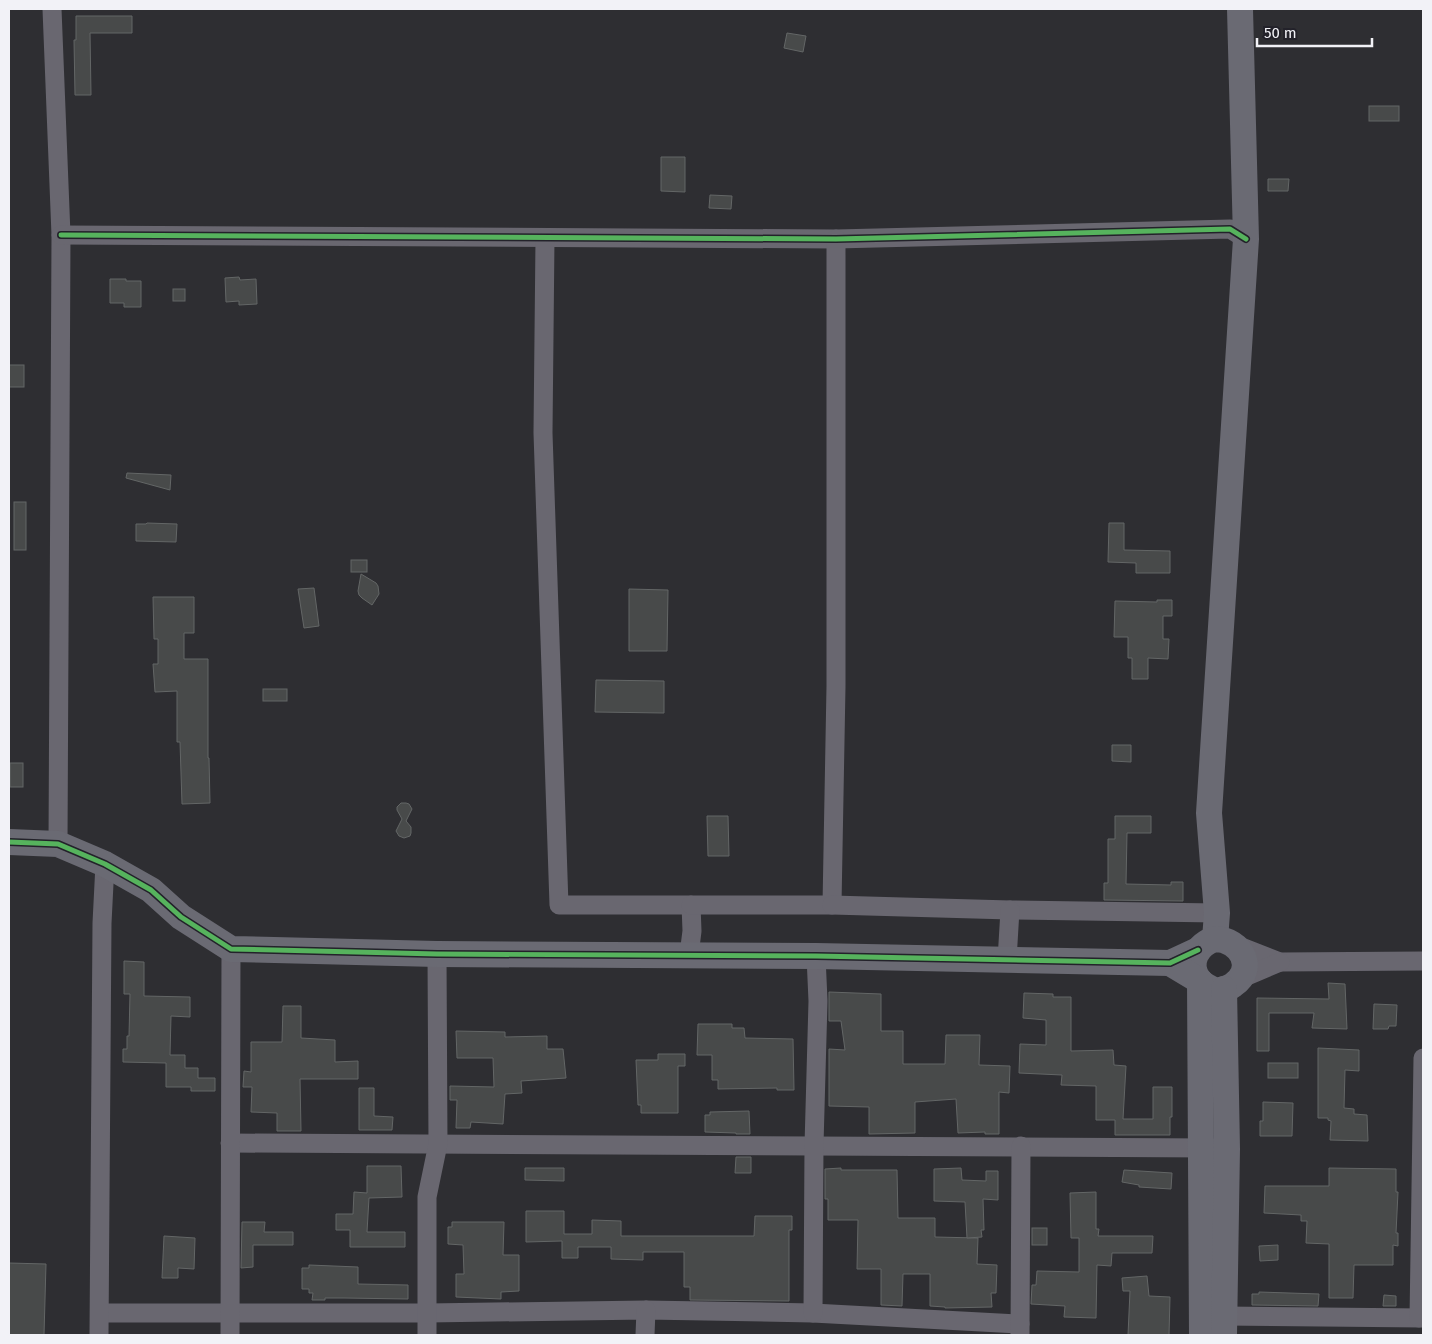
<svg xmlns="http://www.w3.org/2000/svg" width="1432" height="1344" font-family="'Fira Sans',sans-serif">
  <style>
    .building { fill: #484a4a; stroke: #636666 }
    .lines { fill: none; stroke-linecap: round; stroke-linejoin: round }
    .street { stroke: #696770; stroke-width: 19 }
    .secondary { stroke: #6a6a73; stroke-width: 26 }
    .cycleway-casing { stroke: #23222a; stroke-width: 8 }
    .cycleway { stroke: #56b35d; stroke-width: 5 }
  </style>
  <rect width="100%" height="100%" fill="#2e2e32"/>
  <g class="building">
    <polygon points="76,16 132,16 132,33 90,33 91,95 75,95 74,40 76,40"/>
    <polygon points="787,33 806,36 803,52 784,48"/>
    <rect x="1369" y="106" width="30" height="15"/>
    <polygon points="661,157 685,157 685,192 661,191"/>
    <polygon points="1268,179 1289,179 1288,191 1268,191"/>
    <polygon points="710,195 732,196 731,209 709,208"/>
    <polygon points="239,277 240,280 256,279 257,304 239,305 239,301 226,302 225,278"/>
    <polygon points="110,279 126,279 126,281 141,281 141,307 124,307 124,303 110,303"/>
    <rect x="173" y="289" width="12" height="12"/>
    <rect x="9" y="365" width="15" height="22"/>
    <polygon points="127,473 171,475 170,490 126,478"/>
    <rect x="14" y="502" width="12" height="48"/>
    <polygon points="147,523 177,524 176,542 136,541 136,524 146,524"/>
    <polygon points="1109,523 1124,523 1124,550 1170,551 1170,573 1136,573 1136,563 1108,562"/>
    <rect x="351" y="560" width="16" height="12"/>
    <polygon points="361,574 376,583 378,586 379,594 372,605 362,598 359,595 358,591"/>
    <polygon points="314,588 319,626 304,628 298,589"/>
    <polygon points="629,589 668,590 667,651 629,651"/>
    <polygon points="153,597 194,597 194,633 184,633 184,659 208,659 208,758 209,758 210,803 182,804 180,742 177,742 177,691 155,692 153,664 158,664 158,639 154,639"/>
    <polygon points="1157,600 1172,600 1172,616 1163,616 1163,639 1169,639 1168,659 1148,658 1148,679 1132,679 1132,658 1128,658 1128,637 1114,637 1115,601 1157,602"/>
    <polygon points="596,680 664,681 664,713 595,712"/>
    <rect x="263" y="689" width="24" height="12"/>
    <polygon points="1112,745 1131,745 1131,762 1112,761"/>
    <rect x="10" y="763" width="13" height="24"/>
    <polygon points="401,803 406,803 409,804 412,809 406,821 411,827 411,833 410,836 404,838 399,836 396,831 402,819 397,810 397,807"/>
    <polygon points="707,816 728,816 729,856 708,856"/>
    <polygon points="1115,816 1151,816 1151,833 1127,833 1126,884 1171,885 1171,882 1183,882 1183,901 1104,900 1104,883 1108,883 1108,839 1115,839"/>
    <polygon points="124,961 144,962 144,996 190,997 190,1017 171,1016 170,1055 185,1055 185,1068 198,1068 198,1078 215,1078 215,1091 191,1091 191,1087 166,1087 166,1063 123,1062 123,1049 127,1049 127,1036 129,1036 130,994 124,994"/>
    <polygon points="1328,983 1345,984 1347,1029 1312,1028 1314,1013 1269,1013 1269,1051 1257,1051 1257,998 1329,999"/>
    <polygon points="829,992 881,994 881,1031 903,1031 903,1064 945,1064 946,1035 980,1035 979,1065 1010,1066 1009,1093 999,1092 999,1134 985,1134 985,1132 958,1133 956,1099 915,1102 915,1133 869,1134 869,1107 829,1106 829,1049 845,1050 841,1021 829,1021"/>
    <polygon points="1024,993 1053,994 1053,997 1071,997 1071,1051 1113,1050 1114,1065 1126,1066 1123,1119 1153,1119 1153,1087 1172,1087 1172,1117 1170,1117 1170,1135 1115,1135 1115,1120 1096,1120 1096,1086 1061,1085 1062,1075 1019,1073 1020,1044 1046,1045 1046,1020 1023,1018"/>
    <polygon points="1374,1004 1397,1005 1396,1026 1389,1026 1388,1029 1373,1029"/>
    <polygon points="283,1006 301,1006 301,1038 335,1040 335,1062 358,1061 358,1079 300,1079 301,1131 277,1131 277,1113 251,1112 252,1087 243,1087 244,1071 251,1072 251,1042 282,1042"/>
    <polygon points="698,1024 732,1024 732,1028 744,1028 745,1038 793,1039 794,1090 777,1090 777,1088 718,1089 718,1080 712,1080 712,1055 697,1055"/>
    <polygon points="456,1031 505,1032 505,1037 547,1036 547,1049 563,1049 566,1078 521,1081 522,1093 505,1094 503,1124 471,1122 470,1128 456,1128 457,1100 450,1100 450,1086 494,1087 493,1058 457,1058"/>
    <polygon points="1318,1048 1359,1050 1359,1071 1345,1070 1344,1108 1354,1109 1354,1114 1367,1115 1368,1141 1330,1140 1331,1121 1328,1120 1328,1118 1318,1118"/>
    <polygon points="658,1054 685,1054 685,1066 678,1066 678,1113 641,1113 641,1105 638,1105 636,1060 658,1060"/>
    <rect x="1268" y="1063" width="30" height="15"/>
    <polygon points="359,1088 374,1088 374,1116 393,1117 392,1130 359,1130"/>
    <polygon points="1263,1102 1293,1103 1292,1136 1260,1136 1260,1121 1263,1121"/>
    <polygon points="749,1111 750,1134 736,1134 736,1133 705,1132 705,1115 710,1115 710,1112"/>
    <polygon points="736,1157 751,1157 751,1173 735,1173"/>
    <polygon points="367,1166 401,1166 402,1197 369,1198 367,1232 405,1232 405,1247 350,1247 350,1230 336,1230 336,1214 353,1214 354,1192 367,1193"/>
    <polygon points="525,1168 564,1168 564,1181 525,1180"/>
    <polygon points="841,1168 841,1170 897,1170 898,1218 935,1218 935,1237 978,1238 977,1264 997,1265 996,1293 991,1293 992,1307 945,1308 945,1307 930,1306 930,1274 903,1274 902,1306 881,1305 881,1269 857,1269 858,1220 828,1220 828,1199 825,1199 825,1169"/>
    <polygon points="961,1168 962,1180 986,1181 986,1171 998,1171 998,1200 983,1199 984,1230 981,1230 982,1237 967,1238 965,1202 934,1201 934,1169"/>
    <polygon points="1329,1168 1396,1169 1396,1192 1398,1192 1396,1233 1398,1233 1398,1246 1393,1245 1393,1265 1354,1265 1353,1298 1329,1298 1329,1244 1306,1243 1307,1221 1301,1221 1301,1215 1264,1213 1265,1186 1329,1186"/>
    <polygon points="1124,1170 1172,1173 1171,1189 1139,1187 1139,1185 1122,1182"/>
    <polygon points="1096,1192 1096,1229 1099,1229 1098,1236 1153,1236 1152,1253 1112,1253 1111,1266 1097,1265 1096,1318 1064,1317 1065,1306 1031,1304 1032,1285 1036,1285 1037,1271 1079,1272 1079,1238 1071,1238 1070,1193"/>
    <polygon points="526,1211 564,1211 564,1234 592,1234 592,1220 621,1221 621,1236 754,1236 755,1216 792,1216 792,1230 789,1230 789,1301 690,1300 690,1287 684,1287 684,1252 643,1252 643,1260 611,1259 611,1247 578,1247 578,1258 562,1258 562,1241 526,1242"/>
    <polygon points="242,1222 265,1222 264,1232 293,1232 293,1245 253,1245 253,1267 241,1268"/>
    <polygon points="452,1222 504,1222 503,1255 519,1255 519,1291 501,1292 501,1299 456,1297 456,1274 464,1274 463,1245 448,1244 448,1227 452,1227"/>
    <rect x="1032" y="1228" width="15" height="17"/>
    <polygon points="164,1236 195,1238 194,1269 178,1268 178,1278 162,1278"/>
    <polygon points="1278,1245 1278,1260 1260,1261 1259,1246"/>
    <polygon points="9,1263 46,1264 44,1335 9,1335"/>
    <polygon points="309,1265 358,1267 358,1284 408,1285 408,1299 344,1298 325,1298 325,1300 312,1300 313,1293 309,1293 309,1289 302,1289 302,1268 309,1268"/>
    <polygon points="1147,1276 1149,1296 1170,1297 1169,1335 1128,1335 1130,1291 1123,1291 1122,1278"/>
    <polygon points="1259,1292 1319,1294 1318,1306 1252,1305 1252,1294 1259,1294"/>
    <polygon points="1384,1295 1396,1296 1396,1306 1383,1306"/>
  </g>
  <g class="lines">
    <g class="street">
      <polyline points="52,9 61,235 58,844"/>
      <polyline points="61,235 836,239 1230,229 1246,239"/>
      <polyline points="545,238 543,433 559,905 691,905 692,931 689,955"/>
      <polyline points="691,905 832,905 836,686 836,239"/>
      <polyline points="832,905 1010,910 1217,913"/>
      <polyline points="1234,944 1280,962 1423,961"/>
      <polyline points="1007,960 1010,910"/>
      <polyline points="1240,979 1280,962"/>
      <polyline points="230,1143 1214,1148"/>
      <polyline points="100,1313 428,1313 646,1310 813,1313 1020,1324"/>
      <polyline points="813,1313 814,1145 818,1001 816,956"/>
      <polyline points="1224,1316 1423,1318"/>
      <polyline points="1419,1318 1423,1058"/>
      <polyline points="99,1335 102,923 105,864"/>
      <polyline points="230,1335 231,949"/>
      <polyline points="427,1335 427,1197 438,1144 437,954"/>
      <polyline points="645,1335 646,1310"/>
      <polyline points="1020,1335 1021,1146"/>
    </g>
    <g class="secondary">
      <polyline points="9,842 58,844 105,864 151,890 181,917 231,949 437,954 816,956 1170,963 1198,950"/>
      <polyline points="1215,939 1217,913 1209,813 1246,239 1240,9"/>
      <path d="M1215,939C1241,939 1257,969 1233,985C1228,989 1221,990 1215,991C1209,987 1203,985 1199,980C1186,963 1198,944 1215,939Z"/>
      <polyline points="1170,963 1200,981 1202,1335"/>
      <polyline points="1224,1335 1227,1149 1224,989"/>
    </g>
    <g class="cycleway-casing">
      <g id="cycleway">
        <polyline points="61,235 836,239 1230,229 1246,239"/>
        <polyline points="9,842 58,844 105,864 151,890 181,917 231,949 437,954 816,956 1170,963 1198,950"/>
      </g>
    </g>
    <use href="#cycleway" class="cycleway"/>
  </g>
  <rect width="1432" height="1344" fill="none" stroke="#f2f2f7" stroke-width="20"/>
  <path d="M1257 38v8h115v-8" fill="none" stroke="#f2f2f7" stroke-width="2.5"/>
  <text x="1264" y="38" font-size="15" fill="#f2f2f7" stroke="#23222a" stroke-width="4" paint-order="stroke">50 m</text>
</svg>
